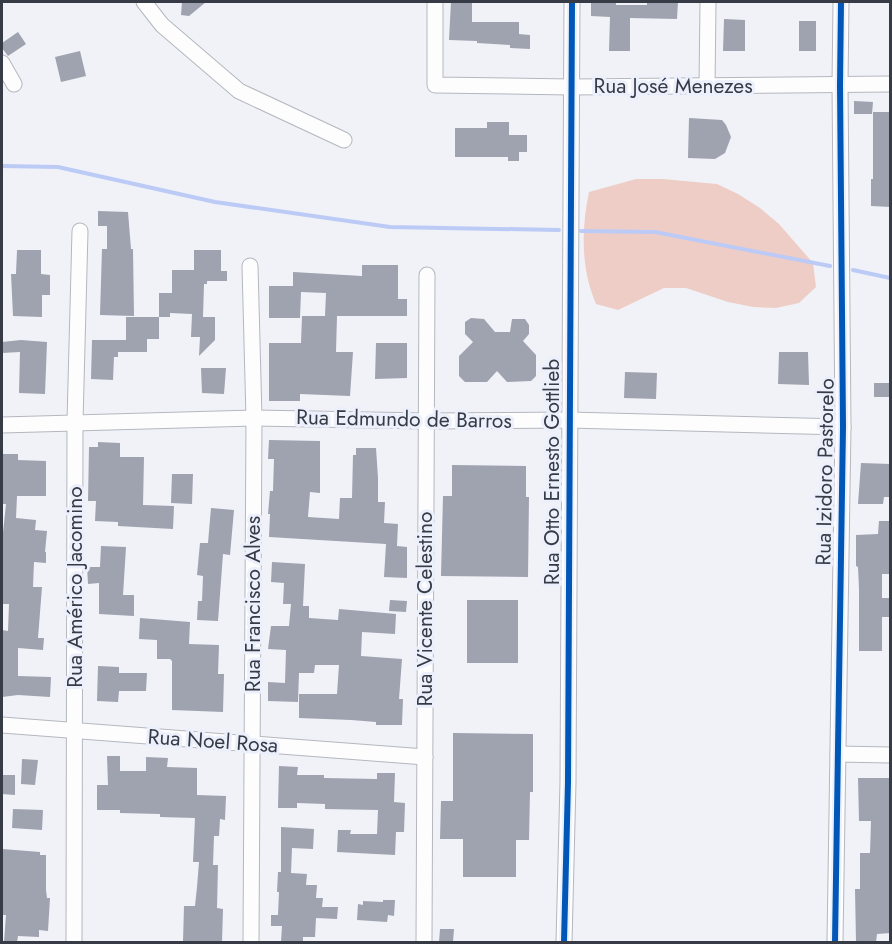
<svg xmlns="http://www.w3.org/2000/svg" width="892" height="944" font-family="Jost,sans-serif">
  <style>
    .green { fill: #efcdc7 }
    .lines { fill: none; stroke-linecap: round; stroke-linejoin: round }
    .stream { stroke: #bccaf6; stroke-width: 4 }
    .building { fill: #9fa2af }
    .minor-casing { stroke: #b5b7bf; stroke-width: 17 }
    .minor { stroke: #fdfdfe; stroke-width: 15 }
    .cycleway-casing { stroke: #ecf0fc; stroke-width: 10 }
    .cycleway { stroke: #0057b8; stroke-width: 6 }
    .labels { text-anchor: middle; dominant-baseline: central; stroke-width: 6; stroke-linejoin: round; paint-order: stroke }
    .street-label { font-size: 21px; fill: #373b46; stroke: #ecf0fc }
  </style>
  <rect width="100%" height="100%" fill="#f0f2f8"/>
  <path class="green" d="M636,179H663L717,184L738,194L760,208L779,224L813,263L816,287L799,303L776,308L753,307L728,302L686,288H664L618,310L596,304C581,269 581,230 589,192Z"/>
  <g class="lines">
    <g class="stream">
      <polyline points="2,166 58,167 215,202 390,227 559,230"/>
      <polyline points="581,231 655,232 830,266"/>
      <polyline points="853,270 890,278"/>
    </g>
  </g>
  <g class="building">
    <polygon points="182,2 206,2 189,16 181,15"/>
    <polygon points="451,2 472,2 472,22 519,22 519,34 530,35 530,49 510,48 510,45 477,43 477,41 449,40"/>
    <polygon points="591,2 616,2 616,5 647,5 647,2 678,2 677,19 630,18 630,51 609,51 610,17 591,16"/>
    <polygon points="724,19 745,20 745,51 723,51"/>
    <rect x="799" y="21" width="17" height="30"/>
    <polygon points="18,32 26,44 8,56 2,48 2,43"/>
    <polygon points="80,51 86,76 61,82 55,57"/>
    <polygon points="854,101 873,102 872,114 854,114"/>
    <polygon points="873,112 891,112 891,207 871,206 871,179 873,179"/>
    <polygon points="689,118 722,120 726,125 731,137 725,153 715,159 688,158"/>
    <polygon points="487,122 509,122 509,135 527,135 527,152 519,152 519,161 508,161 508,157 455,157 455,128 487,128"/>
    <polygon points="98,211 128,212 131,249 133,249 134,316 100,315 102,249 107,249 107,226 98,226"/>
    <polygon points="17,250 41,250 41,274 50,275 50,295 42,295 42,317 13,316 11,274 16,274"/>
    <polygon points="194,250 221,250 221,271 227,271 227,281 207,281 207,284 204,284 203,317 215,317 215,340 199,356 200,337 191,337 192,314 170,313 170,317 159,317 159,293 172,293 172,270 194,270"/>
    <polygon points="362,265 398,265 398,299 407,299 407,316 337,316 336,352 353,352 350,396 300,394 300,401 269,401 269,343 301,343 302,316 325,316 326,293 301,292 300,318 269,318 269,286 293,286 293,272 362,276"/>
    <polygon points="126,317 159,317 159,339 147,339 147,352 118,352 118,357 114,357 113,380 91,379 92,340 126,340"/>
    <polygon points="471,318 484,319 495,332 510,332 512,319 525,319 529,325 529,334 523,341 536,355 536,376 531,381 507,382 497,371 487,382 465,382 459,376 459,356 473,342 465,334 465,322"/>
    <polygon points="21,340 47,342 45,394 19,393 20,352 2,353 2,342"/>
    <polygon points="376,343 407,343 407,378 375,379"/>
    <polygon points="779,352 808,352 809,385 778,384"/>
    <polygon points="201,368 226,368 224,394 202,393"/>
    <polygon points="625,372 657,373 656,399 624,398"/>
    <rect x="874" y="383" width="17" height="14"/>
    <polygon points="269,440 320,441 320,493 310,492 308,517 339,519 340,498 352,498 353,455 356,455 356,448 376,448 378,478 378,502 385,502 384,523 398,524 397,546 407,547 407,578 384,577 386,544 269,537 270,514 268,514 270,491 273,491 274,459 268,459"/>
    <polygon points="98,442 120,443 120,457 144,457 143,505 174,506 173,529 118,526 118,522 95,521 96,501 88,501 89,447 98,447"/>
    <polygon points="2,454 18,454 18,460 46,461 46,496 17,496 16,518 36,520 35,530 47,531 45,552 46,552 46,563 34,562 33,587 42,587 38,638 44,638 43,650 18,648 18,676 51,677 50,697 18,695 2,697 2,630 8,631 9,604 3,604 3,583 2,583 2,542 6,504 2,504"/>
    <polygon points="861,463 891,464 891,497 884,497 883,504 858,504"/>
    <polygon points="452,465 526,466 526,497 529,497 528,577 441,576 443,496 452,496"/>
    <polygon points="172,474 193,474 192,504 171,503"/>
    <polygon points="211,508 234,510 230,555 223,554 218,621 197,620 198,601 202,601 203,576 197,575 200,543 208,543"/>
    <polygon points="879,521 891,521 891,574 882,574 882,598 891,598 891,617 882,617 882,651 859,651 859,589 858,567 856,566 856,535 878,534"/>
    <polygon points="101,546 126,547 123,595 134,595 134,616 99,614 99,583 88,584 87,567 100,567"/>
    <polygon points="272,562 305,564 303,606 309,606 309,618 338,620 339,609 396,614 395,634 362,632 361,656 402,659 399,699 403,699 402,725 376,725 376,722 351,720 299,718 299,694 337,694 339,665 315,665 314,673 299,673 298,702 268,701 268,682 285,683 286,650 268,649 271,626 289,626 291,604 283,604 284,583 271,582"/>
    <polygon points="390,600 407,601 406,612 389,611"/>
    <rect x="467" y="600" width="51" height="63"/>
    <polygon points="140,618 190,622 189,644 219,645 218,674 224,674 223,712 172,710 172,661 170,659 157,659 157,640 139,639"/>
    <polygon points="98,666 119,667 119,673 147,673 146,691 119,691 118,702 97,701"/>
    <polygon points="453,733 533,734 533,792 530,792 529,840 516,840 516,877 463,877 463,839 440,839 441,801 453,801"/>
    <polygon points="107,756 120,756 120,771 146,771 146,757 168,758 167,767 197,768 197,795 226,796 225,820 220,819 219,836 214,836 213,865 218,865 217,908 223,909 222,942 183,942 184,906 195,906 197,887 199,862 193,862 195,818 160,817 160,814 120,813 120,810 97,810 97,785 108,785"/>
    <polygon points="22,759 38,760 35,785 21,784"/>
    <polygon points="279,766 298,767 297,775 324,775 324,778 377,779 377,773 395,773 394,802 405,803 404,832 396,832 395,855 337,852 338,830 351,830 350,834 377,834 378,810 325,809 325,804 297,803 297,808 278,808"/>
    <polygon points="2,775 15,775 15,795 2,794"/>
    <polygon points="858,778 889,778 891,933 877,934 876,942 856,942 855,889 860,889 860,853 870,853 871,821 859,821"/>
    <polygon points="13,809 43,810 42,830 12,828"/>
    <polygon points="281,827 314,829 313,849 292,848 291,873 307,874 306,885 317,885 316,898 323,898 322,907 338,907 337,919 316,918 315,937 303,937 303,942 281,942 282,926 271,926 271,915 278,915 279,892 277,892 278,872 281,872"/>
    <polygon points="2,849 40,852 40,855 46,855 46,890 47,898 50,898 48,931 39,930 39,937 18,936 17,942 4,942 6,915 2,915"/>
    <polygon points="383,900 395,900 394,916 388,915 387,922 357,920 358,904 363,905 363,901 383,902"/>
    <polygon points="440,929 454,929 453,942 439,942"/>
  </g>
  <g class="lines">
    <g class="minor-casing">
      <g id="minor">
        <polyline points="144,2 162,25 239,91 344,140"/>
        <polyline points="435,2 435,85 571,87 890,84"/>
        <polyline points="2,63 14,84"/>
        <polyline points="707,86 708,2"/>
        <polyline points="250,266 254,418 251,942"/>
        <polyline points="2,425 254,418 426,421 569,420 843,427"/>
        <polyline points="2,725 425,757"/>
        <polyline points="838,754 890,755"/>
        <polyline points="74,942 75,422 80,231"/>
        <polyline points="424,942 427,275"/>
        <polyline points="564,942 568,782 572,2"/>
        <polyline points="835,942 843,427 840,85 841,2"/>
      </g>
    </g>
    <use href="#minor" class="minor"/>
    <g class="cycleway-casing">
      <g id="cycleway">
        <polyline points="564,942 568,782 572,2"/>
        <polyline points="835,942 843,427 840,85 841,2"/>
      </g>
    </g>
    <use href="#cycleway" class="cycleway"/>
  </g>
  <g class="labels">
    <g class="street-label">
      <text x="673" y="86">Rua José Menezes</text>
      <text transform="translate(404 419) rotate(1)">Rua Edmundo de Barros</text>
      <text transform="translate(552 472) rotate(-90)">Rua Otto Ernesto Gottlieb</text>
      <text transform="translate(825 472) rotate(-89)">Rua Izidoro Pastorelo</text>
      <text transform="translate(75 587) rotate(-90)">Rua Américo Jacomino</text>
      <text transform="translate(253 604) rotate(-90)">Rua Francisco Alves</text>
      <text transform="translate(425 609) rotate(-90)">Rua Vicente Celestino</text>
      <text transform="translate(213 741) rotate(4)">Rua Noel Rosa</text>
    </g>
  </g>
  <rect width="892" height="944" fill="none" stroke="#373b46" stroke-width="6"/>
</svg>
